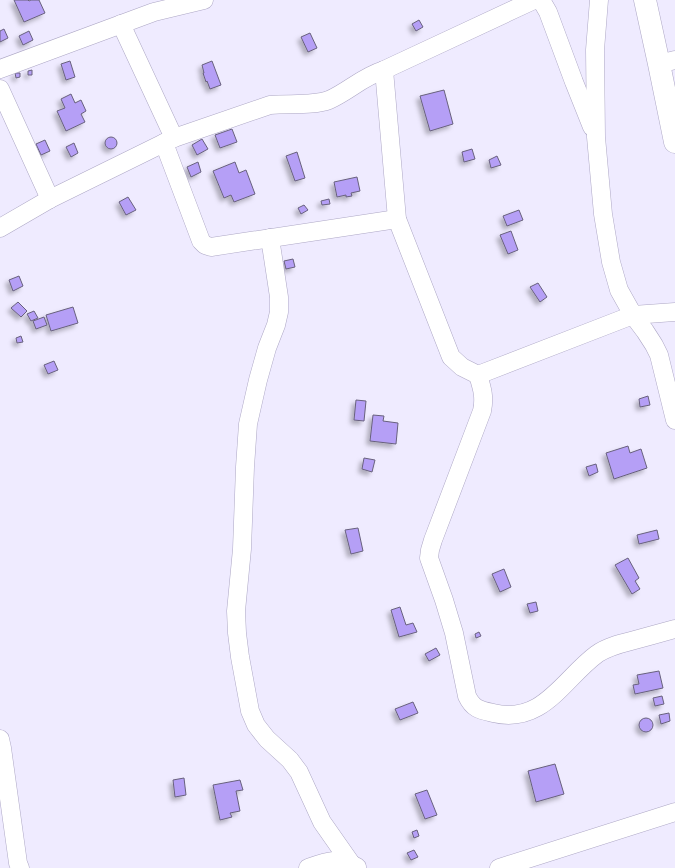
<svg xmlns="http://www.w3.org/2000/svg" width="675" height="868" font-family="Signika,sans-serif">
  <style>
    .building { fill: #b59ff6; stroke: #68617d; filter: url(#shadow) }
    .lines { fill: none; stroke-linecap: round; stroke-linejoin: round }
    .street-casing { stroke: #ada7c5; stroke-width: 19 }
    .secondary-casing { stroke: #ada7c5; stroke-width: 23 }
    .street { stroke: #fff; stroke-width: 18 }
    .secondary { stroke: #fff; stroke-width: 22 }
  </style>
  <defs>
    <filter id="shadow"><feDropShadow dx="-3.5" dy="3.5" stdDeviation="2" flood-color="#0004"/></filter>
  </defs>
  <rect width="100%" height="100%" fill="#efebff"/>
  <g class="building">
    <polygon points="14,0 28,0 29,1 31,0 39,0 45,13 24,22"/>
    <polygon points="419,20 423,27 416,31 412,24"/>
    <polygon points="4,29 8,38 0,42 0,31"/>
    <polygon points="29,31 33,40 23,45 19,36"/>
    <polygon points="310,33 317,48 308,52 301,37"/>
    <polygon points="70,61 75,77 66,80 61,64"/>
    <polygon points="212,61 221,85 210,89 207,81 206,82 203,73 204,73 202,65"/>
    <polygon points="32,70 32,75 28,75 28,71"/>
    <polygon points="15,73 20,73 20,77 16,78"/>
    <polygon points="444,90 453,124 430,131 420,96"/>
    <polygon points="71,94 75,103 81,100 86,111 81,114 85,122 66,131 57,111 65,108 61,99"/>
    <polygon points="232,129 237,142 220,148 215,135"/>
    <circle cx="111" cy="143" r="6"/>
    <polygon points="202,139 208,149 197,155 192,145"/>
    <polygon points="45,140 50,151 41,155 36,144"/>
    <polygon points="74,143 78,153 71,157 66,147"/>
    <polygon points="472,149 475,159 464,162 462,152"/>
    <polygon points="297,152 305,178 295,181 286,156"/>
    <polygon points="497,156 501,165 491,168 489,160"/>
    <polygon points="198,162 201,172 191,177 187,167"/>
    <polygon points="235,162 239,173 246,170 255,194 234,202 231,195 224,198 213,171"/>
    <polygon points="357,177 360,191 351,193 352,196 346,197 346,195 337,197 334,182"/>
    <polygon points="128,197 136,210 126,215 119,202"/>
    <polygon points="329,199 330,204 322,205 321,201"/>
    <polygon points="304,205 308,210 301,214 298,208"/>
    <polygon points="519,210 523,220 507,226 503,216"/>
    <polygon points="511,231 518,250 508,254 500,235"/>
    <polygon points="293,259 295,267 286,269 284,261"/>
    <polygon points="19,276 23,286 13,291 9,280"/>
    <polygon points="538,283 547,297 540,302 530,287"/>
    <polygon points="18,302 27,311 21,317 11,308"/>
    <polygon points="73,307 78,323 51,331 46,315"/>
    <polygon points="34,311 38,318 31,321 27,314"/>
    <polygon points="44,317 47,325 36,329 33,321"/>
    <polygon points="21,336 23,342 17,343 16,338"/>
    <polygon points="54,361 58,370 48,374 44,365"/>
    <polygon points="648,396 650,405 640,407 639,399"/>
    <polygon points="356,400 366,401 364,421 354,420"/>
    <polygon points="373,415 384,416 383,421 398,423 396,444 370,441"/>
    <polygon points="628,446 630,453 641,449 647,468 614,479 606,453"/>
    <polygon points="364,458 375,460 372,472 362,469"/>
    <polygon points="596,464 598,472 589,476 586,467"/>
    <polygon points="358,528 363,551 351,554 345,530"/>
    <polygon points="657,530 659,539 639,544 637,535"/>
    <polygon points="628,558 639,578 635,581 640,589 632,594 615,565"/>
    <polygon points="504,569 511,587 500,592 492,574"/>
    <polygon points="536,602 538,611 530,613 527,604"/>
    <polygon points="400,607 406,625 413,623 417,632 399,637 391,610"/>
    <polygon points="479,632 481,636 476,638 475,634"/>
    <polygon points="436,648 440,655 429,661 425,654"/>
    <polygon points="659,671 663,688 635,694 633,685 639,684 637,675"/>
    <polygon points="662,696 664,704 655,706 653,698"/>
    <polygon points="413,702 418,713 400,720 395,709"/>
    <polygon points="669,713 670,721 661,724 659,715"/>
    <circle cx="646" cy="725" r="7"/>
    <polygon points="555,764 564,794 536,802 528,771"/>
    <polygon points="184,778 186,795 175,797 173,780"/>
    <polygon points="240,780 243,790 236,791 240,811 230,813 232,817 220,820 213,785"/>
    <polygon points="427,790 437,815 425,819 415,794"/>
    <polygon points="417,830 419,836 414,838 412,832"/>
    <polygon points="414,850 418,857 411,860 407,853"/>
  </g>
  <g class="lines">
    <g class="street-casing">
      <g id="street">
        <polyline points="541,0 548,12 574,82 592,127"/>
        <polyline points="599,0 595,50 596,137 603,214 611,262 619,290 633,315 675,312"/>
        <polyline points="121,24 174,138"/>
        <polyline points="659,64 675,60"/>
        <polyline points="0,69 154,12 204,0"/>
        <polyline points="384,70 397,219 451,357 462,367 478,375 633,315 645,331 654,345 659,355 675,420"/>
        <polyline points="0,89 50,199"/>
        <polyline points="164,143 201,241 205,245 211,247 397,219"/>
        <path d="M0,228L50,199L174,138L270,105C288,103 313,106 329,100C349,91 362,77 384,70L534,0"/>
        <polyline points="270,238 279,297 279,312 276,325 267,348 258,380 248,424 245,467 242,549 236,611 237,633 240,657 250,711 256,725 267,739 290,760 299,772 322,822 350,862"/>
        <path d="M478,375C482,388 485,397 482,411L433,540L430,550L429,558L444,600L454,633L467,696C473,709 480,710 493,713C543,725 563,679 597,654C607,647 619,644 631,641C646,637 660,633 675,629"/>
        <polyline points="0,739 2,748 18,863 20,868"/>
        <path d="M308,868C325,862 340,856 357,867"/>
        <polyline points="499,868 675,812"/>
      </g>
    </g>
    <g class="secondary-casing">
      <polyline id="secondary" points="645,0 659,64 675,142"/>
    </g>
    <use href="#street" class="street"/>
    <use href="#secondary" class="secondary"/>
  </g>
</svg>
